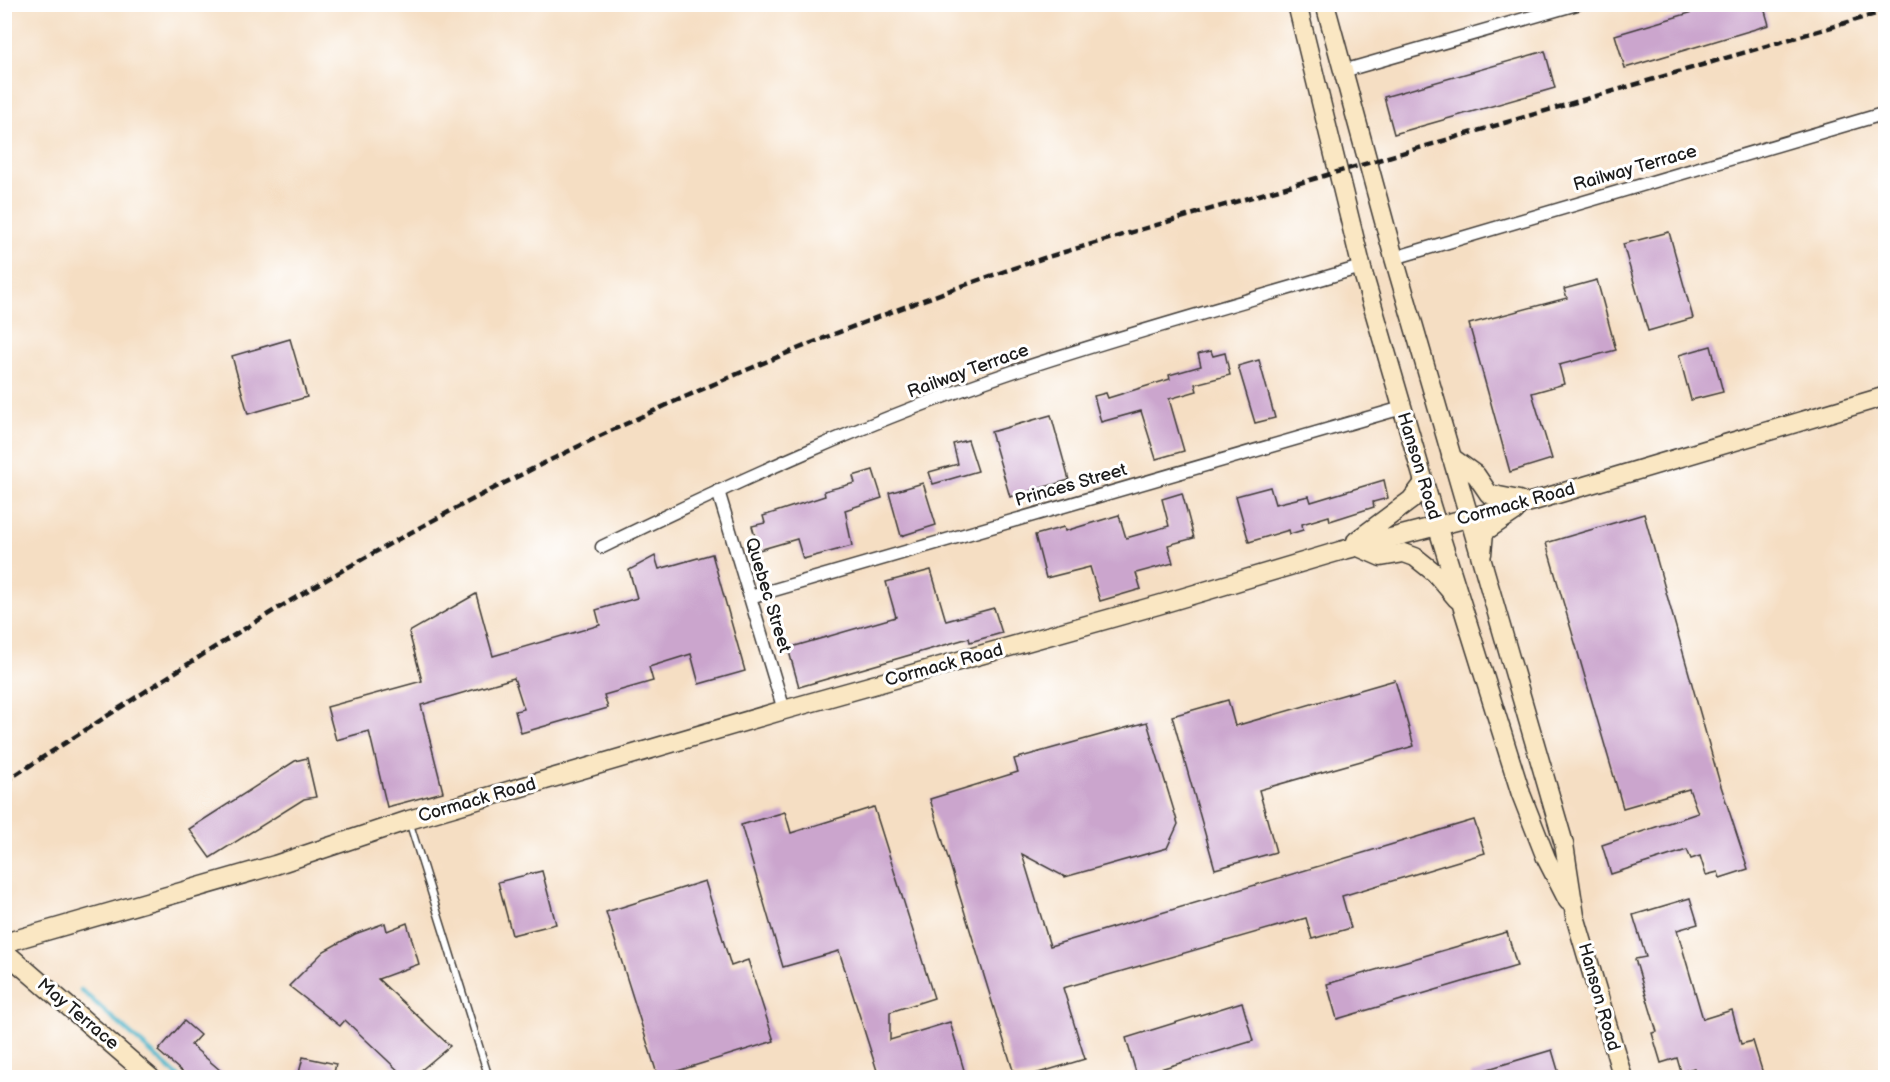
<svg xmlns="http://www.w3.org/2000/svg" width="1890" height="1082" font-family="'Balsamiq Sans',sans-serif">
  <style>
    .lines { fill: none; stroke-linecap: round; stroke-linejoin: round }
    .stream { stroke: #49b2c7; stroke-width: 4.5 }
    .building { fill: #cba5cd }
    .lane-casing { stroke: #3d3935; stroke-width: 9 }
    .street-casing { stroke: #3d3935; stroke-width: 15 }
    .secondary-casing { stroke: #3d3935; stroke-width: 21 }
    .lane { stroke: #fff; stroke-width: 6 }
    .street { stroke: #fff; stroke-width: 12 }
    .secondary { stroke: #fae7c3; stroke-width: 18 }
    .rail { stroke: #1c1c1c; stroke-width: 4.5; stroke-dasharray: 9 4.5; stroke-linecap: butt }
    .labels { text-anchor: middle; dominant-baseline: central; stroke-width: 6; stroke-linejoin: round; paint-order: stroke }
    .street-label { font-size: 18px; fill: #1c1c1c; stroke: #fff }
  </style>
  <rect width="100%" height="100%" fill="#fff"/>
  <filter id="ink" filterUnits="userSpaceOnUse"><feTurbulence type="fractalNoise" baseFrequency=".0167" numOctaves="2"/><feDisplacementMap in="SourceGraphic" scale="12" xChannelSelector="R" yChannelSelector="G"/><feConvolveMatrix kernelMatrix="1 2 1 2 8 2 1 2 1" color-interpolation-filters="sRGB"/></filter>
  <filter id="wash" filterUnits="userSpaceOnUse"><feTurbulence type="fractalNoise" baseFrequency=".008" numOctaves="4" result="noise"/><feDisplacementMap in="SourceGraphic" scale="24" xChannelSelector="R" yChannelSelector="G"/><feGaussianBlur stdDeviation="1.35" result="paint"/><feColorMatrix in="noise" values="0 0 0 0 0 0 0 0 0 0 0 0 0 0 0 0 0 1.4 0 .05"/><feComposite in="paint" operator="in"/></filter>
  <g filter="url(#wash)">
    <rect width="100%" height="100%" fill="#f5dec3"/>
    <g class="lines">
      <polyline class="stream" points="81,990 180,1078"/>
    </g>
    <g id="blocks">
      <g class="building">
        <polygon points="1720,4 1763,4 1769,25 1625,68 1615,35"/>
        <polygon points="1545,51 1555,88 1394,134 1384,97"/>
        <polygon points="1669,232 1693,318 1648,331 1623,244"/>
        <polygon points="1597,280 1616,350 1559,365 1564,384 1532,393 1552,459 1510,472 1469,324 1567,298 1564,289"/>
        <polygon points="290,339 307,397 248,414 232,356"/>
        <polygon points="1711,346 1723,392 1691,400 1679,355"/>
        <polygon points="1211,351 1213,356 1225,353 1230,375 1195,384 1197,391 1169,399 1184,451 1156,459 1141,411 1101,422 1094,396 1106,393 1108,398 1170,379 1169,375 1201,366 1198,354"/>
        <polygon points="1259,360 1275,418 1255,423 1238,366"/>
        <polygon points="1051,415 1069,480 1010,497 991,432"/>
        <polygon points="968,440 978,471 933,484 929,472 958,464 953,444"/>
        <polygon points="873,470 882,498 845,510 852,546 803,559 797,539 759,550 752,526 765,523 763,516 825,496 824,491 855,483 853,476"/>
        <polygon points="1384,480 1388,498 1373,502 1374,507 1330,521 1329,516 1302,524 1303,530 1290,534 1289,530 1249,542 1236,496 1270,487 1275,504 1309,496 1311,502"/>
        <polygon points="923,483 936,525 901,536 889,493"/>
        <polygon points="1182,493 1194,538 1168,545 1173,563 1136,573 1141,589 1100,601 1090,567 1046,578 1035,535 1064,527 1065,531 1119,515 1126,538 1169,526 1162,499"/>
        <polygon points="1644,514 1719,780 1748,869 1720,878 1718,872 1706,875 1700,856 1691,859 1687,850 1611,874 1602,845 1698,813 1689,789 1623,808 1546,543"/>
        <polygon points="712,554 745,671 699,684 691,654 649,667 653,681 604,695 608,708 521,733 515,711 524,709 514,678 421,705 443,792 387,807 369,731 336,740 327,707 422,681 409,632 476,594 493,656 600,625 596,610 637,598 629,570 655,556 659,569"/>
        <polygon points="931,570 946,621 994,608 1002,633 970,642 969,638 799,687 788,648 896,617 886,582"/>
        <polygon points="1395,680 1414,746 1259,790 1276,852 1215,869 1172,716 1228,700 1235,726"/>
        <polygon points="1147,722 1178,824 1167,848 1065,877 1022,854 1050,946 1474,820 1485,853 1342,896 1351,928 1312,939 1306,918 1063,988 1085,1059 1025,1077 1015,1077 930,799 1018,772 1014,759"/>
        <polygon points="307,758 316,797 304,799 210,858 189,829 295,761"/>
        <polygon points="874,807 934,998 890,1012 890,1040 950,1022 966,1077 879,1077 839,951 783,967 741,825 785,812 791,833"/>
        <polygon points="542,871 556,924 512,935 498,882"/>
        <polygon points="705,881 731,966 748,960 774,1041 658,1077 606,912"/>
        <polygon points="1690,898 1698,924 1677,930 1703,1019 1732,1010 1741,1044 1753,1041 1764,1077 1697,1077 1694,1068 1681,1072 1677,1058 1661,1063 1652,1033 1657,1032 1635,959 1646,957 1633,915"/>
        <polygon points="385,923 387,931 407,923 419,964 378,979 450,1046 413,1077 405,1077 345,1020 340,1026 289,986 324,951 355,934"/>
        <polygon points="1507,932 1517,966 1337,1019 1327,984"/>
        <polygon points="1242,1002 1253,1041 1137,1076 1126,1038"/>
        <polygon points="184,1021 200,1035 191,1045 228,1077 188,1077 158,1051"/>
        <polygon points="1552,1050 1560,1077 1471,1077 1471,1074"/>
        <polygon points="303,1057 336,1064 333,1077 298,1077"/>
      </g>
    </g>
  </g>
  <g filter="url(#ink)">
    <use href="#blocks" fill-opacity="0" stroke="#3d3935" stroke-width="1.5"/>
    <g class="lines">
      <g class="lane-casing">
        <polyline id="lane" points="409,821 489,1078"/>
      </g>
      <g class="street-casing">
        <g id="street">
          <polyline points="1343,71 1577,4"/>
          <polyline points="1394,258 1886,113"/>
          <polyline points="718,491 784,710"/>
          <path d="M602,547C737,481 875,418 1018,370C1132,332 1247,301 1361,267"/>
          <polyline points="750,597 1402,408"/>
        </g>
      </g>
      <g class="secondary-casing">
        <g id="secondary">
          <polyline points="1297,4 1363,273 1431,506 1521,794 1546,858 1568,901"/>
          <polyline points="1325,4 1394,258 1564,844 1575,916 1623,1078"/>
          <polyline points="1451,457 1476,475 1489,494 1519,500"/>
          <polyline points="1356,541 1411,500 1424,483"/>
          <polyline points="1356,546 1381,557 1404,553 1415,557 1435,573 1457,599"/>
          <polyline points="1482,554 1484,532 1515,511"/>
          <polyline points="4,943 275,865 409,820 784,710 1158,605 1340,551 1534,501 1886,396"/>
          <polyline points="4,951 151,1078"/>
        </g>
      </g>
      <use href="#lane" class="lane"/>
      <use href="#street" class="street"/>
      <use href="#secondary" class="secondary"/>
      <path class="rail" d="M4,782C107,717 208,649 312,588C544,453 789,342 1044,258L1886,11"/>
    </g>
  </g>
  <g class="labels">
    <g class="street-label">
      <text transform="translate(1635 168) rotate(-16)">Railway Terrace</text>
      <text transform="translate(968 371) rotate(-20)">Railway Terrace</text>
      <text transform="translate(1419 466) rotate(73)">Hanson Road</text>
      <text transform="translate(1071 485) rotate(-16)">Princes Street</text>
      <text transform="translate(1516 504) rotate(-15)">Cormack Road</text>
      <text transform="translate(768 595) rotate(73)">Quebec Street</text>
      <text transform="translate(944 665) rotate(-15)">Cormack Road</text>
      <text transform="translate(477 800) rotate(-16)">Cormack Road</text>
      <text transform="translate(1599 997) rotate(74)">Hanson Road</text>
      <text transform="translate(78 1014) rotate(40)">May Terrace</text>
    </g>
  </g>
  <rect width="1890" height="1082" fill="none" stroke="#fff" stroke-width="24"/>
</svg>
